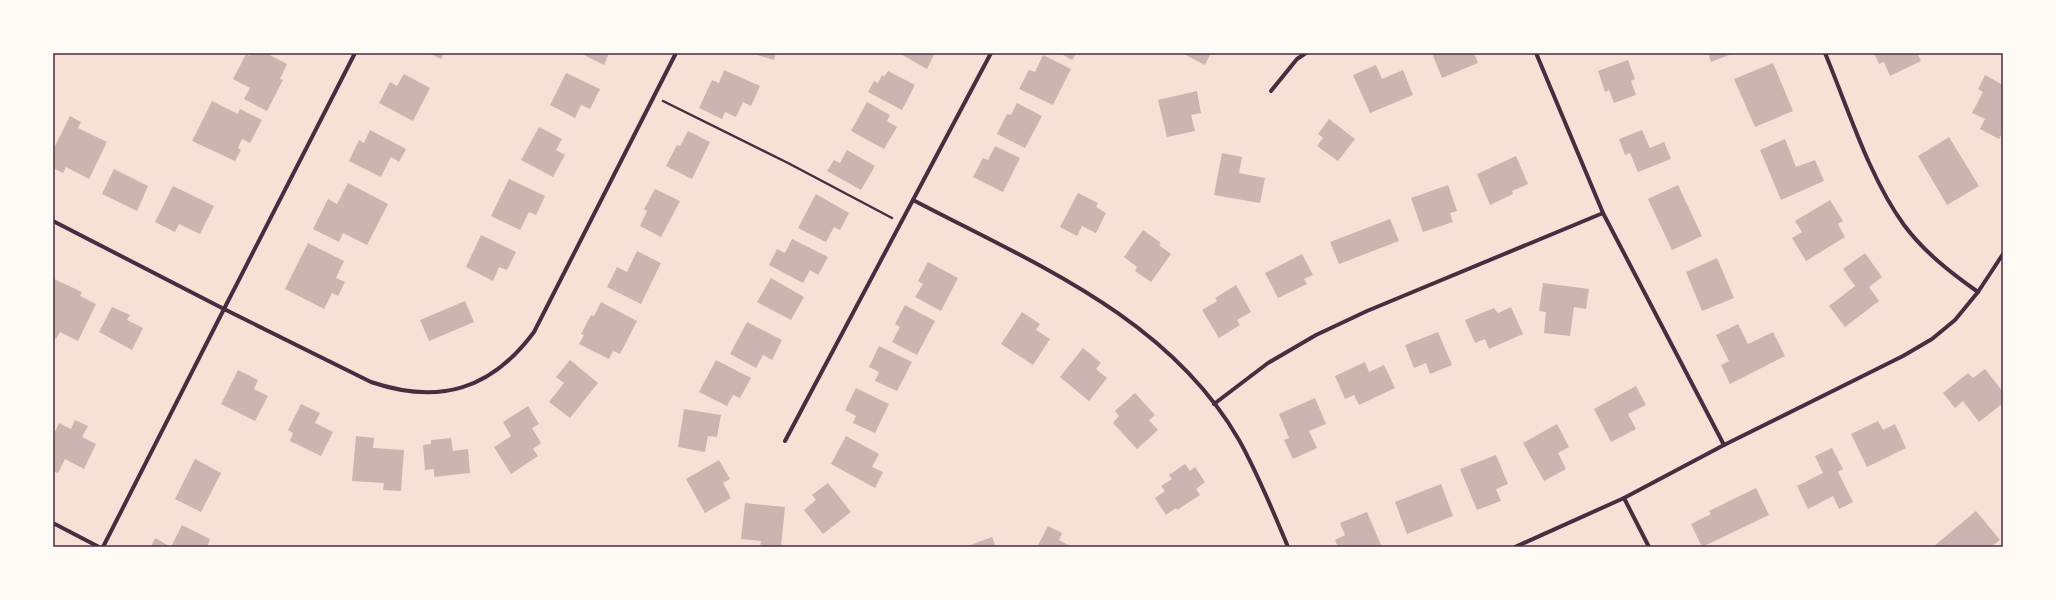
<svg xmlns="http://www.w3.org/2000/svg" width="2056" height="600" font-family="Raleway,sans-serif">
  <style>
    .building { fill: #ccb4b1 }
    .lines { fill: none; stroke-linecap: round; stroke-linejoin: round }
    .path { stroke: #4a2c40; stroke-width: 2.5 }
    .minor { stroke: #4a2c40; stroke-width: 4 }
    .neatline { fill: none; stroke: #4a2c40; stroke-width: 1.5 }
  </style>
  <rect width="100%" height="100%" fill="#f7e1d7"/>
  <g class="building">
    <polygon points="252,53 266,53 287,64 280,79 283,80 267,111 244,99 250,88 233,79 246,54 250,56"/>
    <polygon points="429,53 444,53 441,59"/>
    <polygon points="580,53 609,53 604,65"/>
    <polygon points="750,53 776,53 774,60"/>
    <polygon points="899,53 935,53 927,69"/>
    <polygon points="1060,53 1077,53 1072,60"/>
    <polygon points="1182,53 1211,53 1205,65"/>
    <polygon points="1432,53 1474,53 1478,63 1442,78"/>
    <polygon points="1708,53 1734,53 1711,62"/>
    <polygon points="1874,53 1917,53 1921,61 1890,76 1884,62 1879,64"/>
    <polygon points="1043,55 1071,69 1053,105 1019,89 1029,70 1035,72"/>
    <polygon points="1628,60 1635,79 1631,81 1636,95 1614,103 1609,90 1605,92 1598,71"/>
    <polygon points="1773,63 1793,111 1755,127 1734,79"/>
    <polygon points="1376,65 1382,79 1403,70 1413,95 1370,113 1353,75"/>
    <polygon points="724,70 760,86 751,106 743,102 736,117 725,112 722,119 699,108 712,80 719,83"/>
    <polygon points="888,71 915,85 902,110 868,92 874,81 878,83 882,75 884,77"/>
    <polygon points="566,73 600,89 590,109 581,105 575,118 550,105"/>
    <polygon points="404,74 430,88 413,121 379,103 390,82 397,86"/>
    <polygon points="1985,75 2003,85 2003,132 1999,139 1980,129 1985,119 1972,113 1983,92 1978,89"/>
    <polygon points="1197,91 1201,113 1191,115 1195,131 1167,137 1158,100"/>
    <polygon points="212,101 238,114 240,109 262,120 250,143 242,139 238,148 241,150 235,161 192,141"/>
    <polygon points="867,102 890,115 887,121 897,127 884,149 851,131"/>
    <polygon points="1017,103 1042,116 1025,148 997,134 1007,114 1011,115"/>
    <polygon points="70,116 81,122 78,128 107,142 89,179 66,167 63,173 53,168 53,150"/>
    <polygon points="1329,119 1355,139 1338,161 1317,146 1323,138 1318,134"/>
    <polygon points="539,127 562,139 556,150 565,155 553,177 521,160"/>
    <polygon points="370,130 406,149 399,162 391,157 381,177 349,161 359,140 364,143"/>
    <polygon points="1642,130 1650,148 1664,142 1671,159 1638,172 1630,153 1625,155 1619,139"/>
    <polygon points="688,131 710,142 692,179 666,166 677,145 680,146"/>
    <polygon points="1949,137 1979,186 1947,205 1918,156"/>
    <polygon points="1785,139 1796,167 1815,160 1824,181 1781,200 1760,150"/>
    <polygon points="995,146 1020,158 1003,192 973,177 983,158 988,160"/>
    <polygon points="847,150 875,166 861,190 827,171 834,160 840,163"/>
    <polygon points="1222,153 1242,157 1239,173 1265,178 1260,203 1214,195"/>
    <polygon points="1516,156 1528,184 1512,191 1513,194 1490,205 1477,174"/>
    <polygon points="114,169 148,186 137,211 102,194"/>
    <polygon points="509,179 545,196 536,215 529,212 520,230 491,216"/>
    <polygon points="348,183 388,204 367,245 343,233 339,242 313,229 328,199 337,204"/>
    <polygon points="1448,185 1457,211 1450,213 1453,222 1423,232 1411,198"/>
    <polygon points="1678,185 1702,236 1672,250 1648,199"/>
    <polygon points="173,186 214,206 200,234 179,224 175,232 155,222"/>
    <polygon points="655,189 680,201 661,237 640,226 647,211 644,209"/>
    <polygon points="1078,193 1098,203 1096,207 1106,213 1096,233 1082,226 1077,236 1060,227"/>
    <polygon points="816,194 849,213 840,230 834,227 826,242 798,228"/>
    <polygon points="1830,200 1843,221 1838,224 1845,237 1806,261 1792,238 1802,232 1795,221"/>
    <polygon points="1390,219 1399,241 1339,264 1330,242"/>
    <polygon points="1143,230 1161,243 1159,245 1171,254 1151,282 1135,271 1137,267 1124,257"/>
    <polygon points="481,235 516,252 507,270 499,267 493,281 466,267"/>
    <polygon points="792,239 828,257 818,275 810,270 803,283 769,265 777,249 785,253"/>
    <polygon points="308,243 344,261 336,278 345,282 338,296 332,293 324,309 285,289"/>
    <polygon points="637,251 661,263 641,304 607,287 617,267 627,272"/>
    <polygon points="1865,253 1882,277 1869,287 1879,301 1845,327 1829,306 1855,286 1843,269"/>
    <polygon points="1302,254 1313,275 1304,279 1307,284 1278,298 1265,273"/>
    <polygon points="1717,258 1734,298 1702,311 1686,272"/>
    <polygon points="928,262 958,278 941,311 915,297 923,284 918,281"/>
    <polygon points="771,278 804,297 791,320 757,302"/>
    <polygon points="54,279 82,292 80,296 96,304 78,341 60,332 56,339 53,337"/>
    <polygon points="1543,283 1589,289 1586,309 1574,307 1570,336 1544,333 1546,312 1539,311"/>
    <polygon points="1236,285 1251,312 1237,320 1240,325 1219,338 1202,310 1217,301 1215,298"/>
    <polygon points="465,301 474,322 429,341 420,320"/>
    <polygon points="601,302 637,321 620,354 613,351 609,359 579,344 584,335 581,334 591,315 594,316"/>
    <polygon points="905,305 935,321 917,355 892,342 900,327 895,324"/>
    <polygon points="112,307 130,315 127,320 143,328 132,350 99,332"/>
    <polygon points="1511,307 1523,334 1489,349 1485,339 1475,343 1465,320 1494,308 1498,313"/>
    <polygon points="1022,312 1040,324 1036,330 1050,339 1033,365 1001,344"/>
    <polygon points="747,322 782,340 772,360 763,355 756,368 730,354"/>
    <polygon points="1738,324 1748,344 1773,332 1785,356 1730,384 1721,365 1729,361 1716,335"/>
    <polygon points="1438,332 1452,365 1430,374 1426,363 1414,368 1405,345"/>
    <polygon points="879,346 912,362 897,391 875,381 879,372 869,367"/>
    <polygon points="1083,348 1101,363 1096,369 1107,378 1089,401 1060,377"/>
    <polygon points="570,360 598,383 570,418 549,402 564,383 556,377"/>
    <polygon points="716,360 751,378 740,398 733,395 727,406 699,392"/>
    <polygon points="1365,362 1369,372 1384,365 1395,388 1359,405 1354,395 1345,399 1335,376"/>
    <polygon points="1985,369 2003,392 2003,403 1979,422 1963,401 1955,408 1943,393 1968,373 1973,378"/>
    <polygon points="238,370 258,380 254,389 268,396 255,421 221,404"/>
    <polygon points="1636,386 1646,405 1628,414 1636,429 1611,442 1594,409"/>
    <polygon points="856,388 889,404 875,433 853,423 856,416 845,410"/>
    <polygon points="1135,393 1155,415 1149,420 1158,430 1137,449 1113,423 1119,416 1115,411"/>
    <polygon points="1315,398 1326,424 1309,431 1317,448 1293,459 1284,440 1289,438 1279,414"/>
    <polygon points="301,404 320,413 315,423 333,432 321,456 290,441 293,433 288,430"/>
    <polygon points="528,406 539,424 532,428 541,443 533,449 538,456 511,474 494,447 511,436 503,422"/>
    <polygon points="684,409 721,415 717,437 708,436 705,452 678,447"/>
    <polygon points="75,420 88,426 82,437 96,444 84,469 65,459 58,473 53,471 53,436 59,423 71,429"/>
    <polygon points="1878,421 1883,430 1895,424 1906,448 1867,467 1851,434"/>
    <polygon points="1557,424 1569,447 1558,453 1566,469 1544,481 1523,443"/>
    <polygon points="356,436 374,438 373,448 404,450 401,491 383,490 384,483 352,481"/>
    <polygon points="846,436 879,454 872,467 883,472 875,488 831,464"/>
    <polygon points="451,438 453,451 468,449 470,473 434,477 434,469 425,470 423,445 431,444 431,440"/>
    <polygon points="1832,448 1843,469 1838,472 1853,502 1839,509 1833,496 1808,509 1797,486 1823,473 1815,456"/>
    <polygon points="1496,455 1508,484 1496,489 1501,501 1477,510 1460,469"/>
    <polygon points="195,459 221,473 201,512 175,499"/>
    <polygon points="719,460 730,479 723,483 731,498 705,513 686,479"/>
    <polygon points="1185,464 1190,471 1195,467 1205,482 1196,489 1200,495 1177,510 1176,508 1166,515 1155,498 1165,491 1161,486 1172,479 1169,475"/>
    <polygon points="828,483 851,512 823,534 804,510 816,500 812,495"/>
    <polygon points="1441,484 1453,516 1407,534 1395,502"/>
    <polygon points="1756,488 1769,515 1702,547 1691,524 1711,514 1709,511"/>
    <polygon points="745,503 785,507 781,547 760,547 761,541 741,539"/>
    <polygon points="1976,511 2000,540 1991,547 1933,547"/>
    <polygon points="1367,512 1381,545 1376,547 1338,547 1335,540 1345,535 1340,523"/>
    <polygon points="182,525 210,539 207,547 151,547 155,538 171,547"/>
    <polygon points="1048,526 1062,533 1059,540 1072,547 1037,547"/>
    <polygon points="992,537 996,547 965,547"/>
  </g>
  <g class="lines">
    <polyline class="path" points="663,101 788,163 892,218"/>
    <g class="minor">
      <path d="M355,53L224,309L371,382C439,405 491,390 534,332L676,53"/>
      <polyline points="1536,53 1603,213 1724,445"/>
      <path d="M1825,53C1848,108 1869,177 1904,225C1924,252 1951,273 1978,292"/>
      <polyline points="1271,91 1297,59 1306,53"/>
      <path d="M913,200C1033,263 1168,317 1239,440C1258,474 1273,511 1288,547"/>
      <polyline points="53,221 224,309 103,547"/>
      <polyline points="1214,404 1268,363 1316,335 1367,311 1603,213"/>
      <polyline points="785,441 991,53"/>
      <polyline points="1624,498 1649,547"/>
      <polyline points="53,523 99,547"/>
      <polyline points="1515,547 1624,498 1724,445 1903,356 1932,339 1955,320 1978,292 2003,254"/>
    </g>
  </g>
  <rect width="2056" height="600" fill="none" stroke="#fffaf5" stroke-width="108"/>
  <rect x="54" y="54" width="1948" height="492" class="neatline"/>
</svg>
